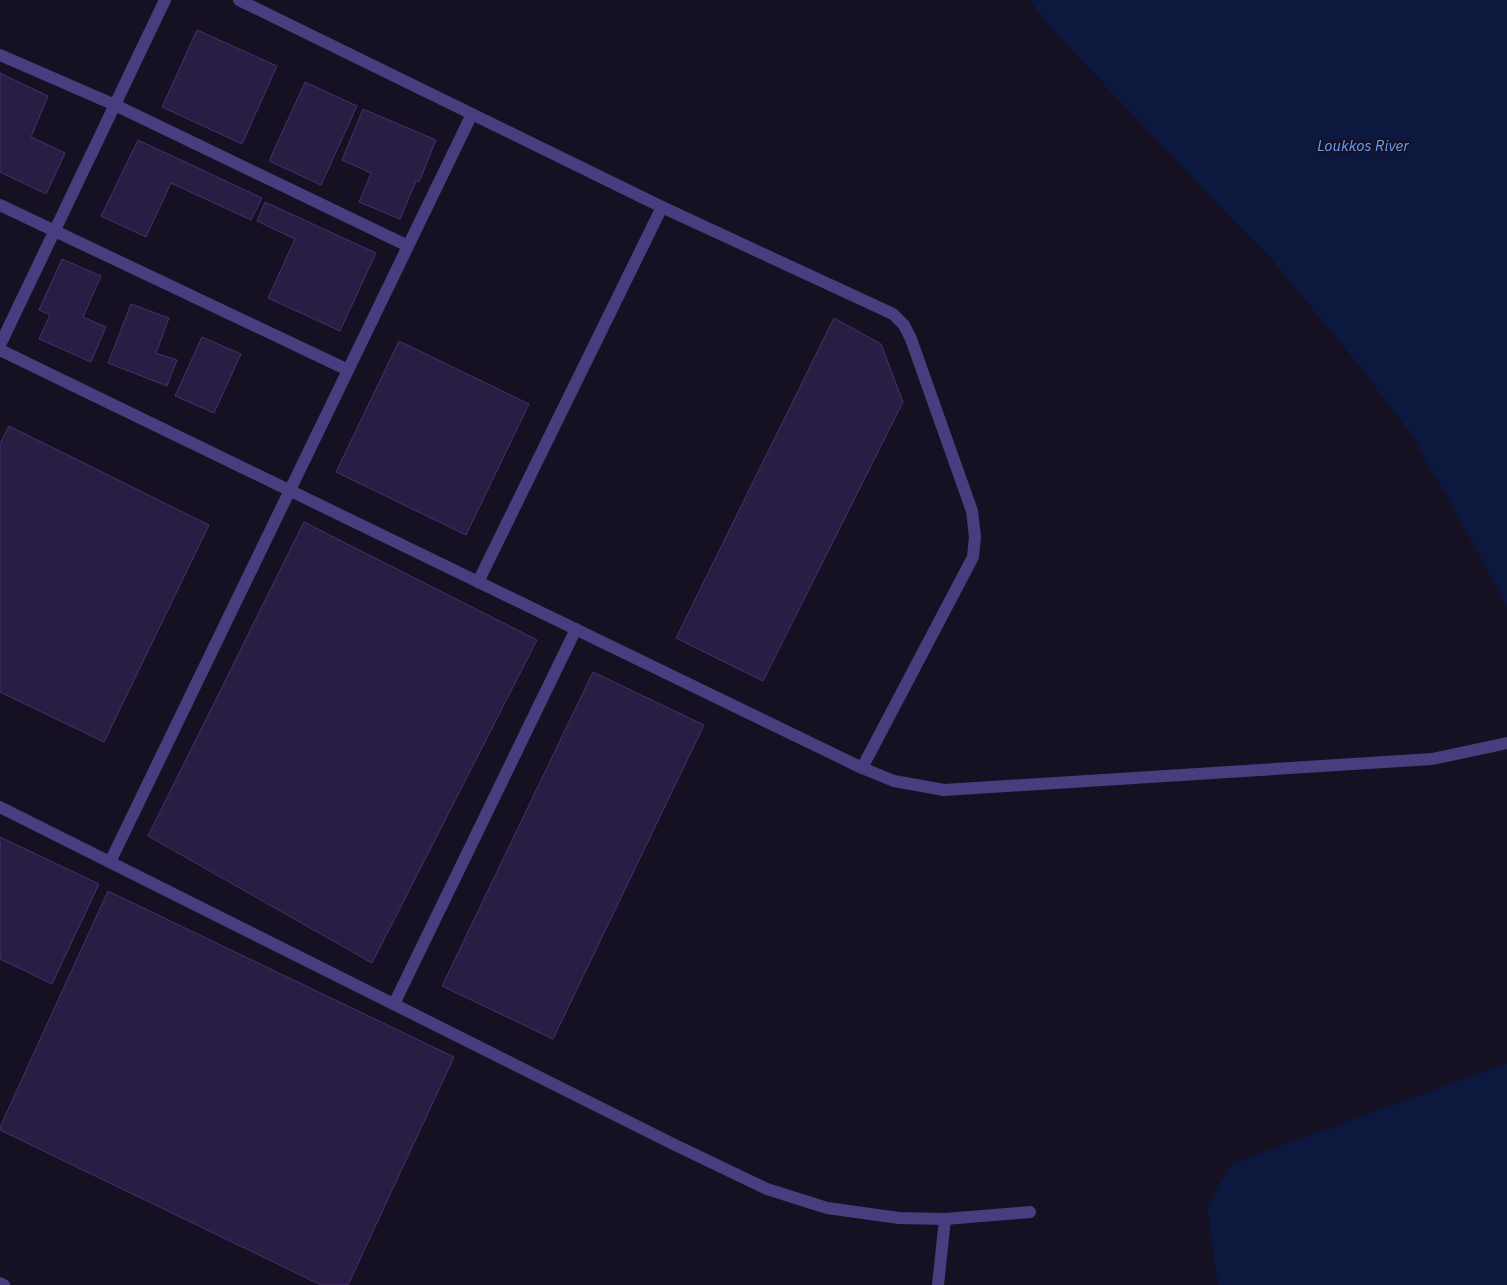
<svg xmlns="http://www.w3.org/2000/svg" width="1507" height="1285" font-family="'IBM Plex Sans',sans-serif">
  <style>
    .water { fill: #0d183f }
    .building { fill: #2a1d43; stroke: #45306d }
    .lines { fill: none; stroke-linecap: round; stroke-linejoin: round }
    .minor { stroke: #4a3d7f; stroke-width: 12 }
    .labels { text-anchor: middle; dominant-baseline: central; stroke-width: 4; stroke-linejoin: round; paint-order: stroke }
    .water-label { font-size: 15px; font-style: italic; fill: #69a0f6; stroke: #161023 }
  </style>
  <rect width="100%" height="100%" fill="#161023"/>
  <g class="water">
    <polygon points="1030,0 1507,0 1507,607 1459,518 1411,434 1361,368 1272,260 1144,127 1044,20"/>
    <polygon points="1507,1063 1507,1285 1218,1285 1207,1207 1231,1164"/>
  </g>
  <g class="building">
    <polygon points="197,30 277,66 242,144 162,107"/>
    <polygon points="0,73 48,96 31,137 65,153 46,194 0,172"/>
    <polygon points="305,82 357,106 321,185 269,161"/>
    <polygon points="363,109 436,140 419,182 416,181 400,219 359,202 371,173 342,160"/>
    <polygon points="138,140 262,198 251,220 171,183 146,237 101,216"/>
    <polygon points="265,202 376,253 340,331 268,298 295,239 257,221"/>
    <polygon points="62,259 101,276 83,317 106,327 91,362 39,339 50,315 39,310"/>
    <polygon points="131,304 169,318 156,353 177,360 167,386 108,363"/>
    <polygon points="834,318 881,344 903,402 763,681 676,638"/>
    <polygon points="202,337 241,354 214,413 175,396"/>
    <polygon points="399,341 529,404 466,535 336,472"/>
    <polygon points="9,426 209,525 104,742 0,692 0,444"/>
    <polygon points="304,522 537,640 372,963 148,836"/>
    <polygon points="593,672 704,725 553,1039 442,986"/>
    <polygon points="0,837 99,884 52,984 0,959"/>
    <polygon points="108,891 454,1057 348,1285 321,1285 0,1130 0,1127"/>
  </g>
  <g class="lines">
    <g class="minor">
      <polyline points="239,0 662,207 893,314 904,325 911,339 972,511 975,537 973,557 862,768"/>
      <polyline points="0,55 115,105 408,246"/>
      <polyline points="0,205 348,370"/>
      <polyline points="0,345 165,0"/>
      <polyline points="0,350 862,768 894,781 944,790 1432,759 1507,743"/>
      <polyline points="478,582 662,207"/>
      <polyline points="0,807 673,1144 767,1189 827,1208 899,1218 945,1219 1030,1212"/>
      <polyline points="110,862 472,114"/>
      <polyline points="394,1004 576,629"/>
      <polyline points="0,1283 4,1285"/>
      <polyline points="938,1285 945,1219"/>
    </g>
  </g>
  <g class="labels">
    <g class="water-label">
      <text x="1363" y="145">Loukkos River</text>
    </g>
  </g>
</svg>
